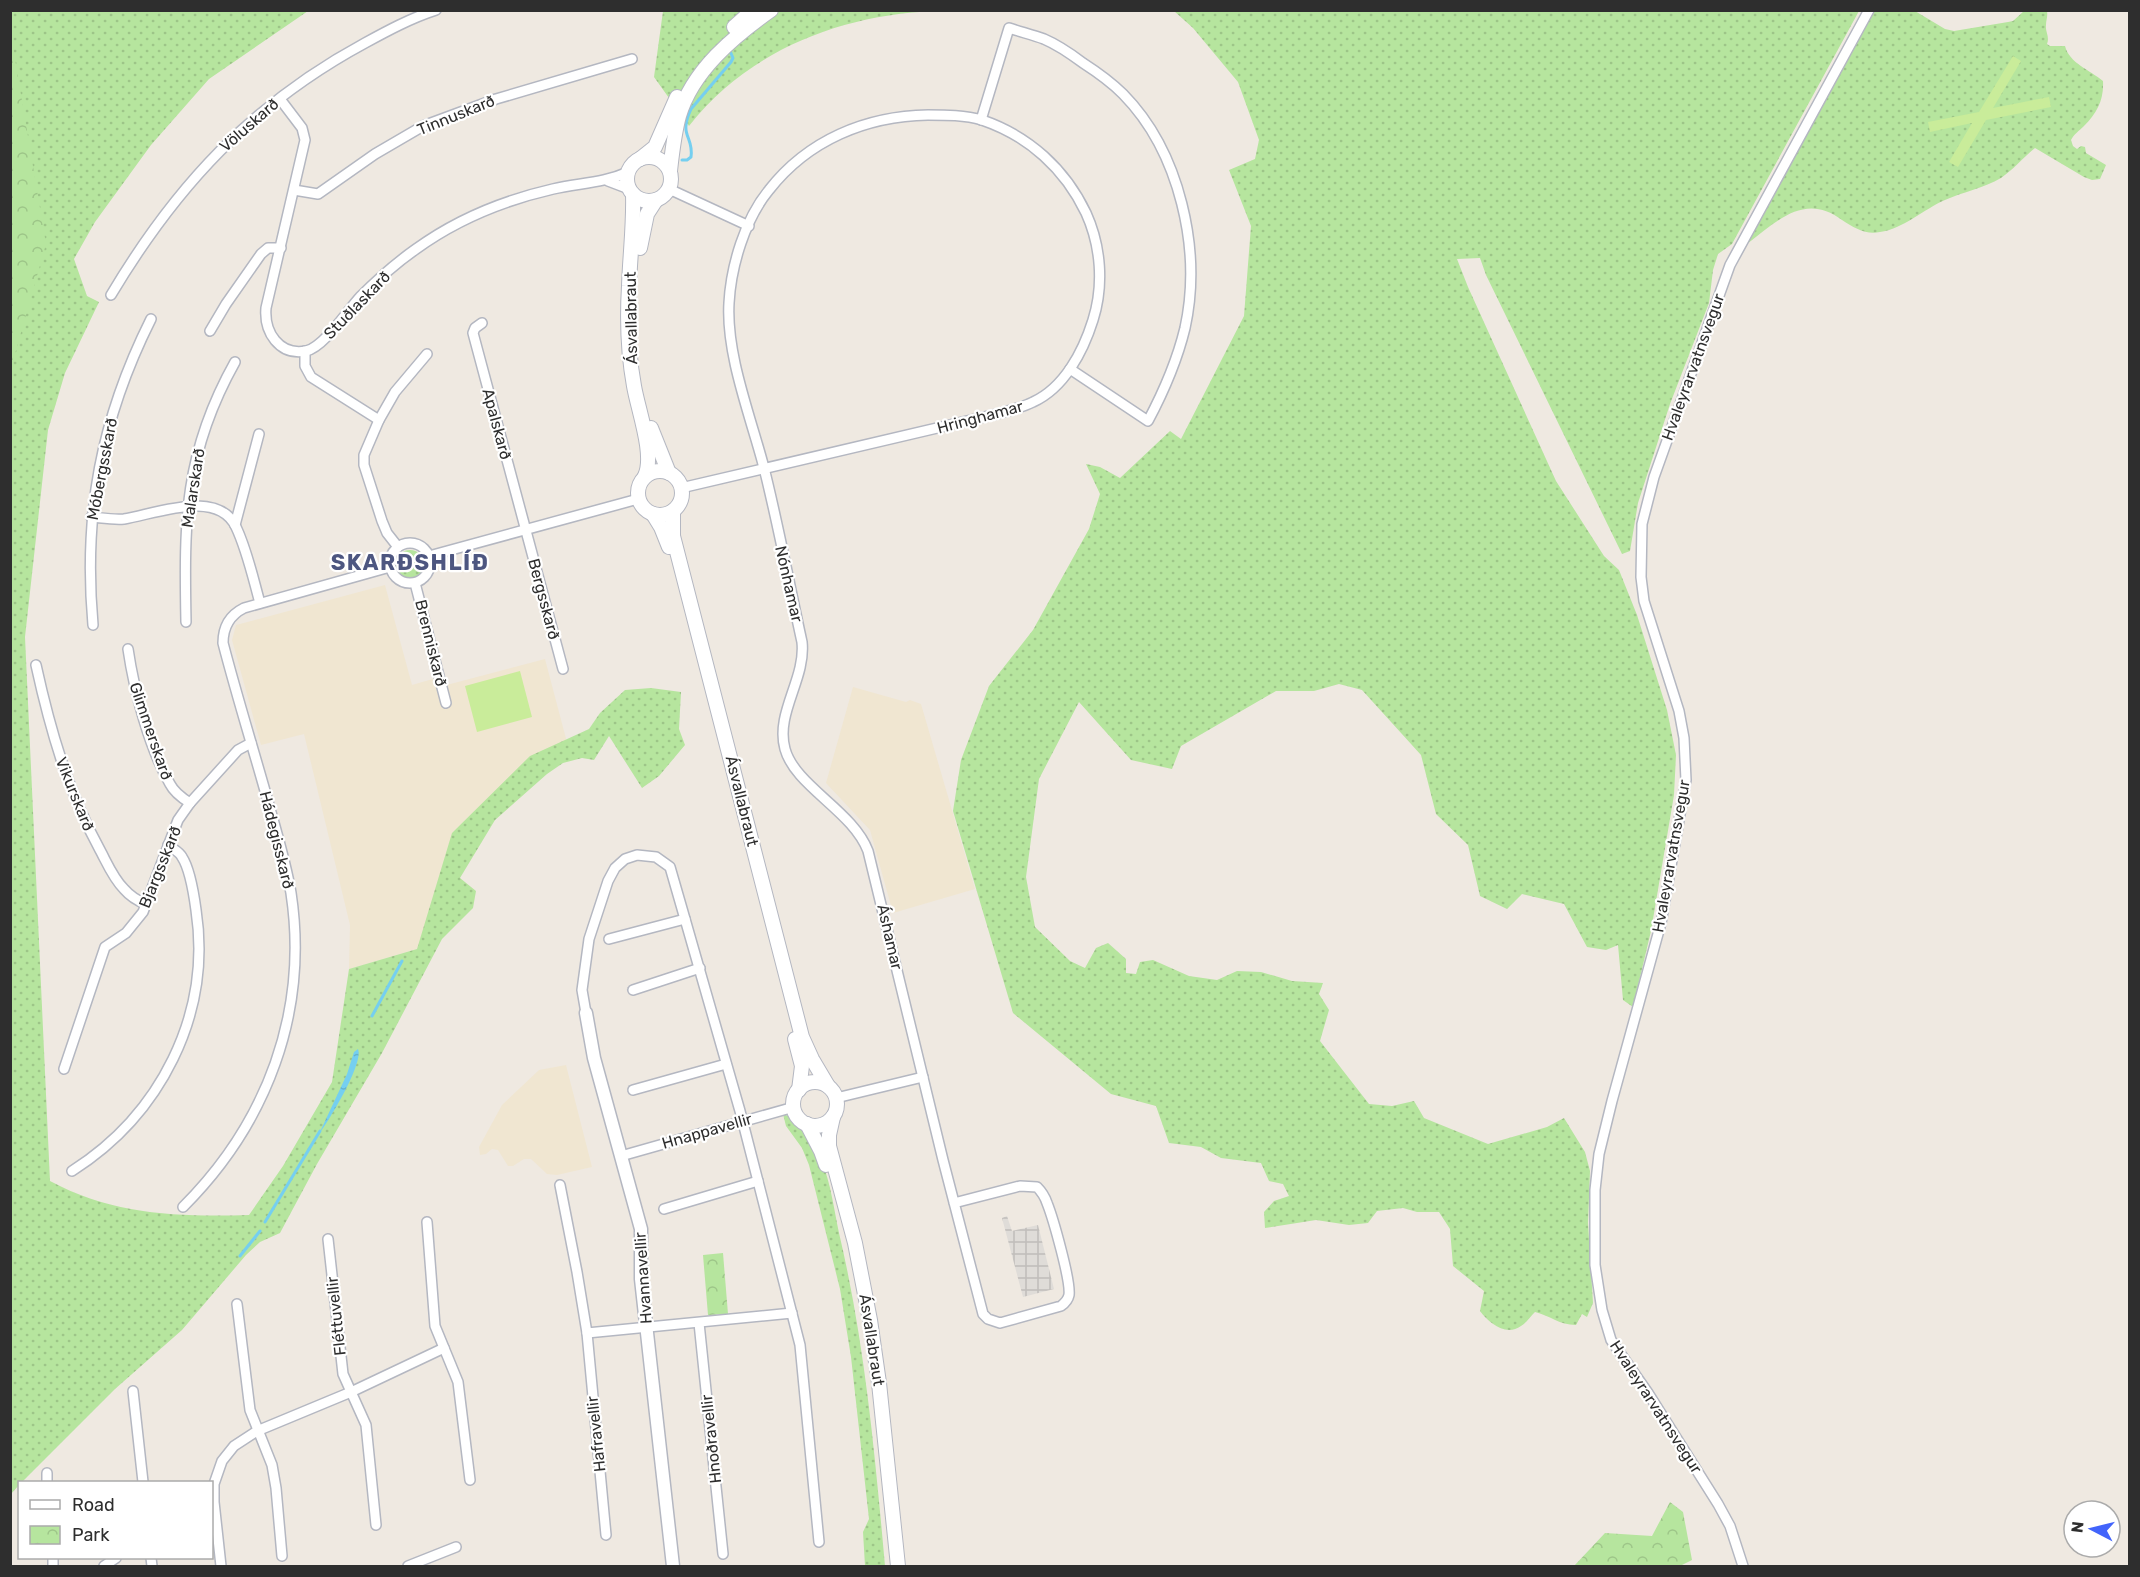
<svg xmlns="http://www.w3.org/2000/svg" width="2140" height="1577" font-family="Rubik,sans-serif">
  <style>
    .education { fill: #f0e6d1 }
    .grass { fill: url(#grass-dots) }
    .park { fill: url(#park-crowns) }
    .pitch { fill: #c9ec9a }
    .plaza { fill: url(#plaza-grid) }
    .water { fill: url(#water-ripples) }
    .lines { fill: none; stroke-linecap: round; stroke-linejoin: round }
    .stream { stroke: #75cff0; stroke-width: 3 }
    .minor-casing { stroke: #b4b7c1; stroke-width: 12 }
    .tertiary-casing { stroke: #b4b7c1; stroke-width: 15 }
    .secondary-casing { stroke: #b4b7c1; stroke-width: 16 }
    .minor { stroke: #fff; stroke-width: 9 }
    .tertiary { stroke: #fff; stroke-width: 12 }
    .secondary { stroke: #fff; stroke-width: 14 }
    .labels { text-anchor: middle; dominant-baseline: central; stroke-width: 4.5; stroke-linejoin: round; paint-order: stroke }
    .street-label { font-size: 16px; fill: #2e2e2e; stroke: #fff }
    .district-label { font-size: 22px; font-weight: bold; letter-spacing: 1.5px; fill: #4d5680; stroke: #fff }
  </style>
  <defs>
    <pattern id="grass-dots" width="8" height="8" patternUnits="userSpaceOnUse" patternTransform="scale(1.5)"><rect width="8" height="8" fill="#b6e59e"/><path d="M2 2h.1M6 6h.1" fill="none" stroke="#9dc588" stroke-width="1.8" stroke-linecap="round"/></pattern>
    <pattern id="park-crowns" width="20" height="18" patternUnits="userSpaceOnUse" patternTransform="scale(1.5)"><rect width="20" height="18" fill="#b6e59e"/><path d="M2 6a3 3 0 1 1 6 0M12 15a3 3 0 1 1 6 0" fill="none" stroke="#9dc588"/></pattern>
    <pattern id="plaza-grid" width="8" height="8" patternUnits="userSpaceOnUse" patternTransform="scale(1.5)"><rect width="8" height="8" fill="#dfdcd8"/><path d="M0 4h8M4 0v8" fill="none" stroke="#c0bdba"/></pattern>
    <pattern id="water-ripples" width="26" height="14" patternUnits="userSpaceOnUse" patternTransform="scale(1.5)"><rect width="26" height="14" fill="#75cff0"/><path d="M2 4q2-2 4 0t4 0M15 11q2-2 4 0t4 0" fill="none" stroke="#66b2ce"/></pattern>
  </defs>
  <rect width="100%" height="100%" fill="#efe9e1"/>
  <g class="education">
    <polygon points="385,585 412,685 436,678 439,687 545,659 569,750 504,798 417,949 349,969 350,925 304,734 261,745 232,640 236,625"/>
    <polygon points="853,687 906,702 910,700 921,704 975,889 893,913 870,830 826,783"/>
    <polygon points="566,1065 592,1167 557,1175 547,1174 531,1159 524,1159 513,1166 508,1166 498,1150 492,1149 486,1154 480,1155 479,1147 502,1105 539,1070"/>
  </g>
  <g class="grass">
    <path d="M11,11H308L209,79L151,145L95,222L74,259L87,296L99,302L65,373L48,430L25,637L50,1181C113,1215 179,1217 249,1215L283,1166L332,1082L349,969L417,949L452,833L530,756L589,729L600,713L625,690L651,688L681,692L679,729L685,745L659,776L642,788L609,736L594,760L582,758L563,763L547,774L495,820L460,878L476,891L473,908L442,939L382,1053L317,1164L280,1233L260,1242L246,1255L182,1330L115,1389L22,1482H20L19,1485L11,1494Z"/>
    <path d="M663,11H935C840,15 749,50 689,126L654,77Z"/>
    <path d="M1174,11H1859L1732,244L1718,254L1713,270L1709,303L1670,404L1638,503L1630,551L1622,554L1486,275L1480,258L1457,259L1468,287L1556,481L1604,556L1619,570L1637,615L1667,710L1676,755L1674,795L1651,931L1633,1007L1623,1000L1618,945L1606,950L1587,947L1564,904L1522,894L1507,909L1480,896L1468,845L1436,814L1421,755L1362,690L1339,684L1314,691H1276L1181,746L1172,769L1131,760L1079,702L1039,779L1026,877L1035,927L1070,961L1085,968L1096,948L1108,943L1126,959V973L1136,974L1140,962L1153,960L1189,976L1217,980L1237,971L1261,972L1292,981L1323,983L1319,994L1329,1010L1320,1041L1369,1104L1392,1106L1414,1101L1424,1118L1488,1144L1547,1127L1564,1118L1585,1152L1590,1171L1588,1223L1593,1303L1587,1317L1582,1314L1576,1325C1559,1325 1551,1316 1535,1312C1530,1317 1526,1323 1521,1326C1506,1337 1489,1323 1480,1311L1484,1291L1453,1266L1450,1229L1439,1212H1417L1403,1208L1377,1211L1368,1223L1349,1225L1316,1220L1265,1228L1264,1212L1274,1201L1289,1196L1283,1184L1269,1181L1261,1163L1221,1158L1201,1147L1169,1143L1156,1106L1111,1094L1013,1013L953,811L961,760L989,686L1033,630L1089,529L1100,494L1086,464L1100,467L1120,478L1170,431L1181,439L1244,316L1251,226L1229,170L1255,159L1259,140L1238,82L1193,28Z"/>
    <path d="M1874,11H1915L1945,29L1954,31L2008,22L2013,21L2024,11H2047C2048,16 2046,20 2046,25C2045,32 2050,36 2047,44L2050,46H2065C2069,63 2090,70 2103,81C2104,100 2097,113 2084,126C2079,131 2074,134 2071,140L2073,146L2077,149L2081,146L2085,147L2086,153L2106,165L2100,179L2092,180L2084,177L2035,148C2024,157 2013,170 2001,178C1984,188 1963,192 1945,200C1924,209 1903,229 1880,232C1866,235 1854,228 1842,220C1805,192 1777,221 1747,244Z"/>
    <circle cx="410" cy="564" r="14"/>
    <path d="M783,1114C802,1120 816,1145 822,1162C831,1184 834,1210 839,1233C865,1343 875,1455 885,1566H865L863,1532L869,1519L851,1357L840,1289L809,1165L802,1148L786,1126Z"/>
  </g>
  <g class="park">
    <polygon points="11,35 46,244 11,368 10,368"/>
    <polygon points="723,1253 728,1314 708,1315 703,1255"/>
    <polygon points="1670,1502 1683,1512 1692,1560 1680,1566 1574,1566 1605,1533 1652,1536"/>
  </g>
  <g class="pitch">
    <polygon points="2013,56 2021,61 1993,108 2049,97 2051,107 1986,120 1958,167 1949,162 1972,123 1930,132 1928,122 1979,112"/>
    <polygon points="520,671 532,717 477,732 465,686"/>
  </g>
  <polygon class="plaza" points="1007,1216 1012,1231 1038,1225 1054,1289 1023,1297 1002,1218"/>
  <path class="water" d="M358,1049C364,1063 329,1121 319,1134L347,1074L354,1052Z"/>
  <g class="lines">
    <g class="stream">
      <path d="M682,160H687L691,157C694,136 678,136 691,109L731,62L733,58L730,51"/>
      <polyline points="372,1016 402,961"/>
      <polyline points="265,1222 320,1131"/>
      <polyline points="240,1256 260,1231"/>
    </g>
    <g class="minor-casing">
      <g id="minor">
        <path d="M280,99L302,128L305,140L266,308C264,332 279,356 306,351C324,347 347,311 360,297C377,280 396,263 416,249C456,220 505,200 553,189C579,183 604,183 628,172"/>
        <path d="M981,120L1009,28C1021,32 1033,35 1044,39C1058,45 1071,54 1083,63C1097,72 1111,82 1123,94C1180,152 1202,250 1185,328C1177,361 1164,391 1148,421L1070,369"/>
        <polyline points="608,181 629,189"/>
        <polyline points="669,189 749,226"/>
        <polyline points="294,190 318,194 375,154 423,126 496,99 632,59"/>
        <path d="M111,295C176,186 252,104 365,43C387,31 411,18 436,10"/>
        <polyline points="482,323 475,328 473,333 563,669"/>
        <polyline points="210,331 226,304 261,254 268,248 281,248"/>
        <polyline points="305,351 305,366 311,377 379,420"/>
        <path d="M681,488L1001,413C1012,410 1023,407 1033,402C1064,388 1083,352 1093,320C1104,285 1101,246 1086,213C1065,169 1029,136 982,120C965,115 946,115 928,115C866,116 808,140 769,190C745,219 731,266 729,303C726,354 750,415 763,464C778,523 789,583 802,642C806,679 775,713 785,749C795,786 853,811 868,851L943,1160L983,1314L988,1319L1000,1323L1061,1306C1065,1303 1068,1300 1069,1295C1071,1281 1053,1218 1047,1203C1045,1197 1042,1192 1037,1187L1020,1186L954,1203"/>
        <path d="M91,517C102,518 114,520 124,519C155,514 218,488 236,527C247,550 253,578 260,603"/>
        <polyline points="235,525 259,434"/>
        <circle cx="410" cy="563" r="20"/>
        <polyline points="398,547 387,533 382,521 364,465 364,455 379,420 395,392 427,354"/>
        <polyline points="429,556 638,499"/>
        <polyline points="415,583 446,703"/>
        <path d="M186,622C184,521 184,453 235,362"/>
        <path d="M93,625C83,514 101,419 151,319"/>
        <path d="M128,649C134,690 149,748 170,784C174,792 182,798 190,803"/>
        <path d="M36,665C50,729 68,792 100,850C107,863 113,878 124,889C130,896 138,901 146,904"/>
        <polyline points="609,939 685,919"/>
        <polyline points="633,990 700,968"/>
        <polyline points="586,1013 582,990 589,939 608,881 615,868 625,859 637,855 656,857 670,867 685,919 740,1111 800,1345 819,1542"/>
        <polyline points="64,1069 105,947 126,933 143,912 178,820 190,803 238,750 251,743"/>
        <polyline points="633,1090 726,1064"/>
        <polyline points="836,1098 923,1077"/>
        <polyline points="621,1156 794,1107"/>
        <path d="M72,1171C160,1115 212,1015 196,910C194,895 190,869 182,857C180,852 173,849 168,845"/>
        <polyline points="560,1185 577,1272 587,1333 606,1535"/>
        <path d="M183,1207C267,1123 309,1012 291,893C286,863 277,834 269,805C254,751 237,697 223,643C223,627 230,615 244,608L390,567"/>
        <polyline points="664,1209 758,1181"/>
        <polyline points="427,1222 435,1326 458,1382 470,1480"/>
        <polyline points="328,1239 343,1374 366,1425 376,1525"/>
        <polyline points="237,1304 250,1410 272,1465 276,1488 282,1556"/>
        <polyline points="699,1323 723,1554"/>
        <polyline points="587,1333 792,1313"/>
        <polyline points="133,1391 143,1482"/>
        <polyline points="47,1473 47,1482"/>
        <polyline points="53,1558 53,1566"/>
        <polyline points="151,1558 152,1566"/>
        <polyline points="104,1566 116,1558"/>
        <polyline points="221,1566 214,1502 214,1484 222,1461 234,1446 257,1431 351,1392 444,1348"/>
        <polyline points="408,1566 456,1547"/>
        <polyline points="1743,1566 1730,1526 1718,1504 1648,1393 1611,1340 1602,1310 1595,1265 1595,1190 1599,1154 1612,1101 1661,923 1686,780 1684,738 1679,711 1644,601 1641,577 1642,524 1654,477 1730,265 1869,10"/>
      </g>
    </g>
    <g class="tertiary-casing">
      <polyline id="tertiary" points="586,1013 594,1058 641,1229 641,1279 673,1566"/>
    </g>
    <g class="secondary-casing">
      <g id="secondary">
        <polyline points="734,27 753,10"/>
        <circle cx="649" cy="179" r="22"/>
        <polyline points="640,159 655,147 677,97"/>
        <path d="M670,171C672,153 674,134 679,116C692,71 734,36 771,10"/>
        <path d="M633,194C634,225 630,255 629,286C627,319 628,353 634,386C638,410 655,455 645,476"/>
        <polyline points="640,248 647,214 656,200"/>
        <polyline points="651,428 669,473"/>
        <circle cx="660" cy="493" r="22"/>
        <polyline points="673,511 673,536 802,1037 812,1059 828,1086"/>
        <polyline points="653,514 661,527 669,547"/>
        <polyline points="795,1039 802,1066 799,1090"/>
        <circle cx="815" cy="1104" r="22"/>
        <polyline points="833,1117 829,1135 829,1146 855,1243 870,1320 879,1383 898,1566"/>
        <polyline points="807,1124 821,1151 826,1165"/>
      </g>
    </g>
    <use href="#minor" class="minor"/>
    <use href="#tertiary" class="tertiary"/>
    <use href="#secondary" class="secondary"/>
  </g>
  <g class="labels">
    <g class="street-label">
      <text transform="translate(456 115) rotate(-22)">Tinnuskarð</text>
      <text transform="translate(249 125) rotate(-41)">Völuskarð</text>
      <text transform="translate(357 305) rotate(-46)">Stuðlaskarð</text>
      <text transform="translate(631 318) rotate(-91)">Ásvallabraut</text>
      <text transform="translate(1693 367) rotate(-70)">Hvaleyrarvatnsvegur</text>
      <text transform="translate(980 417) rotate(-15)">Hringhamar</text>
      <text transform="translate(497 424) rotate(75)">Apalskarð</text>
      <text transform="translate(102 469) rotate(-79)">Móbergsskarð</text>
      <text transform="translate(193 488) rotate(-81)">Malarskarð</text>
      <text transform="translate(789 584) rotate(77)">Nónhamar</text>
      <text transform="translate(544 599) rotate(75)">Bergsskarð</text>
      <text transform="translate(431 643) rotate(76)">Brenniskarð</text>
      <text transform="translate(151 731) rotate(71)">Glimmerskarð</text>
      <text transform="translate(75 794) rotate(68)">Vikurskarð</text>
      <text transform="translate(742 801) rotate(76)">Ásvallabraut</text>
      <text transform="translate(277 840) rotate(76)">Hádegisskarð</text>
      <text transform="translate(1671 856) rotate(-80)">Hvaleyrarvatnsvegur</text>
      <text transform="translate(160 867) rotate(-68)">Bjargsskarð</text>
      <text transform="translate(890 937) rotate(77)">Áshamar</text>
      <text transform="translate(707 1131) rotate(-16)">Hnappavellir</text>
      <text transform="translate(643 1278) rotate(-94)">Hvannavellir</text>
      <text transform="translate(336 1316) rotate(-96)">Fléttuvellir</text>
      <text transform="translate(872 1340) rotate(81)">Ásvallabraut</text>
      <text transform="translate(1656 1407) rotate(57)">Hvaleyrarvatnsvegur</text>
      <text transform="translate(596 1434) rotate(-96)">Hafravellir</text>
      <text transform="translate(711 1439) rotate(-96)">Hnoðravellir</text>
    </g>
    <g class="district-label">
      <text x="410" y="562">SKARÐSHLÍÐ</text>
    </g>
  </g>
  <rect width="2140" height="1577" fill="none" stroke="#2e2e2e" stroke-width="24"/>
  <rect x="18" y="1481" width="195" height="78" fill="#ffffff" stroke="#ababab" stroke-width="1.5"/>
  <rect x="30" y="1500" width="30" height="9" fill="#ffffff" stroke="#ababab" stroke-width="1.5"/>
  <text x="72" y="1511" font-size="18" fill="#2e2e2e">Road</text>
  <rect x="30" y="1526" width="30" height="18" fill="url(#park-crowns)" stroke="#ababab" stroke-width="1.5"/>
  <text x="72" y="1541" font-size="18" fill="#2e2e2e">Park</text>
  <g transform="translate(2092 1529) rotate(277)"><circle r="28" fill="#ffffff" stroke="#ababab" stroke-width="1.5"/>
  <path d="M0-4.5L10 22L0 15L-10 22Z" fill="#4264fb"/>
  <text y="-9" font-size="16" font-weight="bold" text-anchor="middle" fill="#2e2e2e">N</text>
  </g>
</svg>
